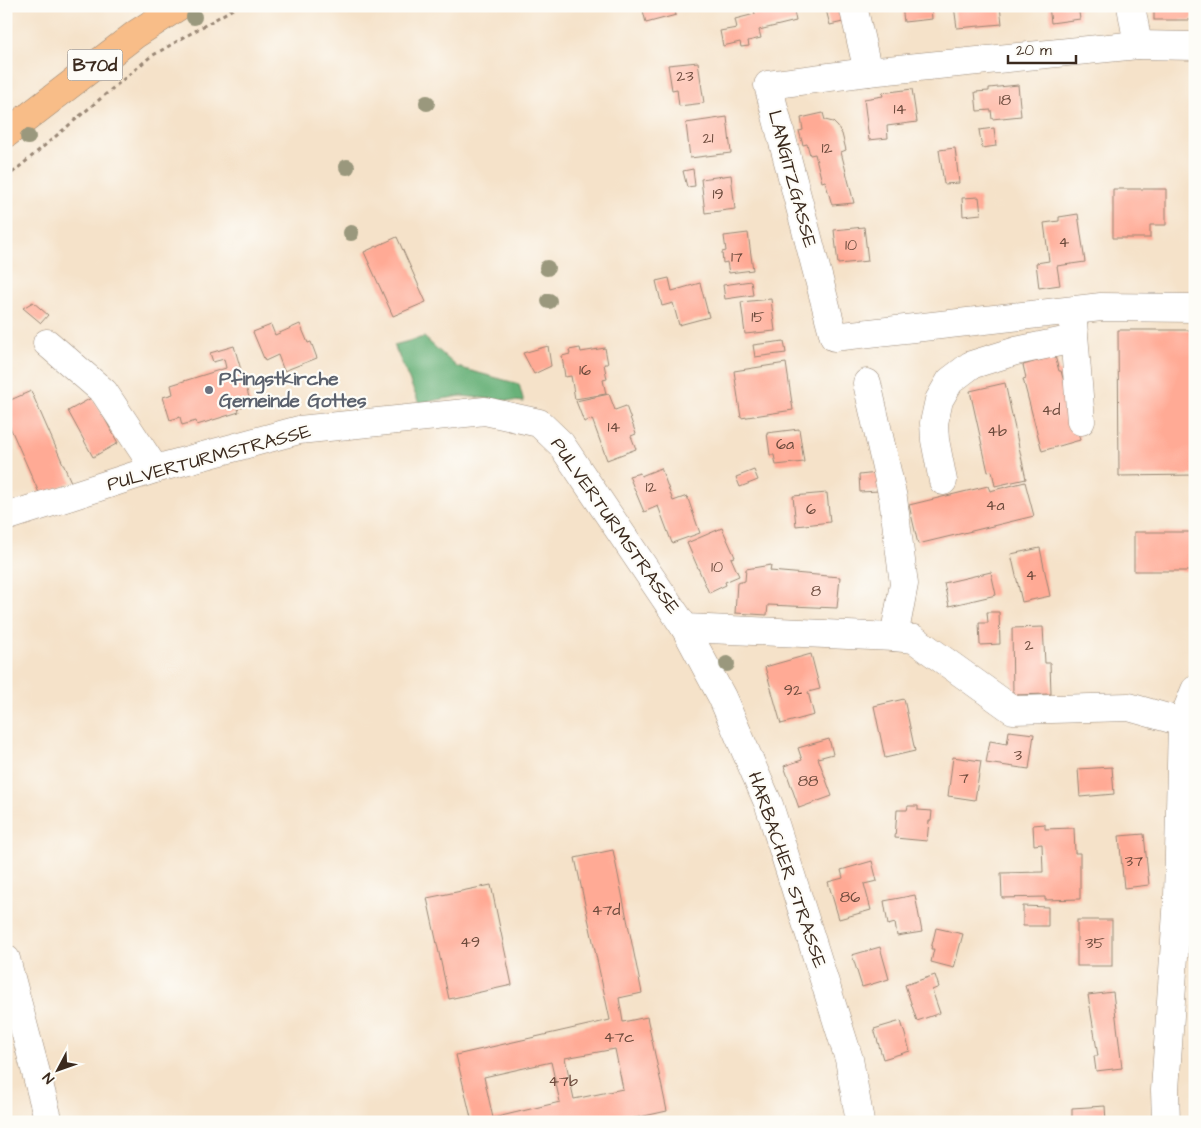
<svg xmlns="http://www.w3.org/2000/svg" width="1201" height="1128" font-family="'Architects Daughter',sans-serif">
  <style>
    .forest { fill: #68b178; stroke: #526e4b }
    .building { fill: #ffaa95; fill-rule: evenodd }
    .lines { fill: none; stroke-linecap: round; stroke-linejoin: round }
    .minor-casing { stroke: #988674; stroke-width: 29 }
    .major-casing { stroke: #988674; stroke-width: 29 }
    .path { stroke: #988674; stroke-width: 3; stroke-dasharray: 4 4; stroke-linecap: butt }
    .minor { stroke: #fff; stroke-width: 28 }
    .major { stroke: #f8bd88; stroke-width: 28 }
    .tree { fill: #9a987d }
    .worship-dot { fill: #6b7280; stroke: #fdfcf7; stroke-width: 2 }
    .labels { text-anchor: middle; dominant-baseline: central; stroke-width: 4.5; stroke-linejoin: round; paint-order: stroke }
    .number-label { font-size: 16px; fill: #6c4a3c }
    .shield { fill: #fdfcf7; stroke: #75695f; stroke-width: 1 }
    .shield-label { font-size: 18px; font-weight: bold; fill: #3b2a1e }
    .street-label { font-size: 19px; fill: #3b2a1e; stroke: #fdfcf7 }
    .worship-label { font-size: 19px; font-weight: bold; fill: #5b616d; stroke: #fdfcf7; text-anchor: start }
  </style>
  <rect width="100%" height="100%" fill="#fdfcf7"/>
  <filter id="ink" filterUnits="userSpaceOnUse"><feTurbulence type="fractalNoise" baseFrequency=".02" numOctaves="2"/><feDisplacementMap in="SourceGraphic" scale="10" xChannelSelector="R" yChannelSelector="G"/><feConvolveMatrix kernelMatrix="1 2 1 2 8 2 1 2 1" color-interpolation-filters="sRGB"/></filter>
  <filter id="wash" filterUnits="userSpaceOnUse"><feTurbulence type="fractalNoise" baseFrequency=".0096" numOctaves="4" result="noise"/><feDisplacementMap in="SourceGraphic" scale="20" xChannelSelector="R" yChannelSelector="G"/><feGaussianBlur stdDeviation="1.12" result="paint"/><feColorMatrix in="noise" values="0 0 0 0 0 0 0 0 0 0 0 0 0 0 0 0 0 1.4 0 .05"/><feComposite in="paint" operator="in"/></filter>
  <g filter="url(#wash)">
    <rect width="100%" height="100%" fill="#f5e2c9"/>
    <polygon class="forest" points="424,337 457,367 519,384 524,402 461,396 419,403 394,345"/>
    <g id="blocks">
      <g class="building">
        <polygon points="642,6 674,6 676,15 646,23"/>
        <polygon points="753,6 793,6 796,21 759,30 761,38 748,41 749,46 741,47 740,42 723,46 720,31 737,28 735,19 755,14"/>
        <polygon points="825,6 841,6 843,22 830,25"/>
        <polygon points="902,6 931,6 932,19 904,22"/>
        <polygon points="954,6 1000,6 1002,24 957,28"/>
        <polygon points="1049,6 1078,6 1080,19 1051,23"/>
        <rect x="1154" y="6" width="38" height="14"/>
        <polygon points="698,62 704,103 679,106 677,89 672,90 668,65"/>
        <polygon points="1018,85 1021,116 992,119 991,110 977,111 975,92 989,91 989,88"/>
        <polygon points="912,89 917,122 887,126 888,138 869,140 864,99 883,96 882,93"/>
        <polygon points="823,113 825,120 833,122 838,127 842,134 846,150 841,152 854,203 832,205 825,181 822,182 815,154 810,155 807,144 803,145 799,131 803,130 801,118"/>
        <polygon points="727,117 731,153 690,158 686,123"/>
        <polygon points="994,128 996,146 982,148 979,130"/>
        <polygon points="955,148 959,183 944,184 939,150"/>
        <polygon points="693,169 695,186 687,187 683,171"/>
        <polygon points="731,175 735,209 705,213 701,179"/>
        <polygon points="1113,189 1166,189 1166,225 1150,225 1150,238 1113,238"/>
        <polygon points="979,197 981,214 963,216 962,198"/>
        <polygon points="1078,214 1085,262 1057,266 1060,285 1039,288 1036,263 1049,261 1044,223 1059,221 1059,217"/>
        <polygon points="864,227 868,261 838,264 834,230"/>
        <polygon points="748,233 753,270 729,273 727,262 723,263 722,252 726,251 724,236"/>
        <polygon points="397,237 426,302 393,316 364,252"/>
        <polygon points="669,278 672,291 700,283 709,317 679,325 673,303 662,306 656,281"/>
        <polygon points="751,281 753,295 725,299 723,285"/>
        <polygon points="771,299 775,331 745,334 741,302"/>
        <polygon points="33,302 48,315 41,323 23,308"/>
        <polygon points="300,324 308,343 311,342 317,358 284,371 278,355 265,361 253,332 271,325 275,335"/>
        <polygon points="1118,330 1195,330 1195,475 1119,476"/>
        <polygon points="784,341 786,353 755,357 753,345"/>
        <polygon points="234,346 251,404 238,408 239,412 197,425 196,421 182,425 180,417 170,420 163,397 173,394 171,385 226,368 224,359 213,362 210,353"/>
        <polygon points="548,346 551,366 534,374 523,353"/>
        <polygon points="580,348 581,352 605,348 608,364 604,364 607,379 603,380 606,394 575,399 571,376 565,377 562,356 570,354 569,350"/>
        <polygon points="1055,356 1059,371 1061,371 1080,440 1042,451 1023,379 1026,378 1023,365"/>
        <polygon points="786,363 793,410 741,418 734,371"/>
        <polygon points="1005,383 1026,479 995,486 992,471 988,472 970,391"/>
        <polygon points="31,391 71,482 40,495 6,418 6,402"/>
        <polygon points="609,394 615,410 626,406 636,434 631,436 636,449 607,460 592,419 584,422 576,401"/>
        <polygon points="93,397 118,443 93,457 68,411"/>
        <polygon points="799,429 804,462 776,465 774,455 770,455 767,433"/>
        <polygon points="661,468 673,501 687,496 700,533 672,543 658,506 644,512 629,476 640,473 641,476"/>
        <polygon points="754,470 758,480 740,487 736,477"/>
        <polygon points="878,473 879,491 860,492 859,475"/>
        <polygon points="1025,482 1034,516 918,544 909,505 988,486 990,491"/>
        <polygon points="827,493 830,522 796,526 793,496"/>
        <polygon points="722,528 735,557 731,558 739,576 725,582 726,585 709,593 687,543"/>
        <rect x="1134" y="532" width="61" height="39"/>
        <polygon points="1040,548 1050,596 1022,602 1011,554"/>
        <polygon points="771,565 770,571 840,577 837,608 768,605 767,615 735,613 737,583 745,581 746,569"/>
        <polygon points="991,572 996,595 949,606 944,583"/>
        <polygon points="987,612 999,612 1000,644 980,645 979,623 988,623"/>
        <polygon points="1043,627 1045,663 1050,663 1051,694 1013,695 1012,628"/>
        <polygon points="811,654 820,689 808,692 814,715 781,724 765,667"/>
        <polygon points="904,699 915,751 885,758 874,706"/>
        <polygon points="1009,731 1034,734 1029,769 986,763 990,741 1007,744"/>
        <polygon points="829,739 833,754 818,758 832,796 799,808 784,766 802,760 798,748"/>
        <polygon points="953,757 981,761 975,800 948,796"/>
        <polygon points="1112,767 1114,794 1080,797 1078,769"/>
        <polygon points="908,806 918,806 918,810 932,811 931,821 929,821 927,841 895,838 897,810 907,810"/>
        <polygon points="1045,824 1045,829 1074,828 1075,853 1080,853 1080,899 1045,900 1045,897 1002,898 1001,873 1043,872 1042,844 1034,845 1033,825"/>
        <polygon points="1144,834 1149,885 1124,888 1119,836"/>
        <path d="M613,850L642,993L619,998L623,1022L647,1017L667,1111L617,1122H472L456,1055L610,1020L575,858ZM615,1049L623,1089L574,1099L565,1058ZM551,1062L560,1102L493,1118L484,1077Z"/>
        <polygon points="872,861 877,881 864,884 871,910 839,919 828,882 843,878 841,870"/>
        <polygon points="491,885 512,985 449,999 427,898"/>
        <polygon points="915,895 922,932 897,936 895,923 888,925 884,901"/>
        <polygon points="1023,906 1048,907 1048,926 1023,926"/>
        <rect x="1077" y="920" width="35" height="46"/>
        <polygon points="936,928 963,934 954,968 931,962 934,949 931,949"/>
        <polygon points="880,947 889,979 862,987 852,955"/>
        <polygon points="935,975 939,987 932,990 940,1013 917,1021 905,985"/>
        <polygon points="1113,992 1122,1068 1096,1071 1094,1056 1098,1056 1088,995"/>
        <polygon points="901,1021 910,1051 883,1059 874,1029"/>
        <polygon points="1105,1106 1106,1122 1072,1122 1072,1108"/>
      </g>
    </g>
  </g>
  <g filter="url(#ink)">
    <use href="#blocks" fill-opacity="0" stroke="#988674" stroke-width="1"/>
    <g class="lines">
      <g class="minor-casing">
        <g id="minor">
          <polyline points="853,6 868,72"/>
          <polyline points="1131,6 1138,45"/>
          <polyline points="1195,46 1138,45 868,72 768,85 834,337 1101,307 1195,308"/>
          <polyline points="1073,322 1081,421"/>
          <polyline points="47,343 104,392 155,469"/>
          <polyline points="867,383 893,498 904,584 894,637"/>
          <polyline points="943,481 935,440 934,423 939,400 950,381 971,365 1016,351 1074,339"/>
          <polyline points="6,517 155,469 299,430 485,411 539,423 561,444 685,628 722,697 769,805 849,1059 860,1122"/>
          <polyline points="685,628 894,637 914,639 1013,710 1129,707 1182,722"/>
          <polyline points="6,959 49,1122"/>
          <polyline points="1166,1122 1165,1090 1178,897 1182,722 1195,690"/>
        </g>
      </g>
      <g class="major-casing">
        <polyline id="major" points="6,134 136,34 179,6"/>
      </g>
      <polyline class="path" points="6,178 150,57 238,6"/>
      <use href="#minor" class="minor"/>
      <use href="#major" class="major"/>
    </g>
    <g class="tree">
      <circle cx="194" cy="17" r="8"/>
      <circle cx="427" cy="103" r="8"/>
      <circle cx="28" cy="137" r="8"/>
      <circle cx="347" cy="167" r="8"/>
      <circle cx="351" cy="233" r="8"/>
      <circle cx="547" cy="268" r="8"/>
      <circle cx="549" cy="301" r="8"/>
      <circle cx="727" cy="664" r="8"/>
    </g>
  </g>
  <circle class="worship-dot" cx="209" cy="390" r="5"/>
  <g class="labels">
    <g class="number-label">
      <text x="685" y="76">23</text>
      <text x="1005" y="100">18</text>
      <text x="900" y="109">14</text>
      <text x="708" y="138">21</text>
      <text x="827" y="148">12</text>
      <text x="718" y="194">19</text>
      <text x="1064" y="242">4</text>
      <text x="851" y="245">10</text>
      <text x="737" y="257">17</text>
      <text x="758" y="317">15</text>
      <text x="585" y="370">16</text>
      <text x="1051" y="410">4d</text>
      <text x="614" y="427">14</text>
      <text x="997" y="431">4b</text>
      <text x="785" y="444">6a</text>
      <text x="651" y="487">12</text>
      <text x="995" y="505">4a</text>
      <text x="811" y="509">6</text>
      <text x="717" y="567">10</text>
      <text x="1031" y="575">4</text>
      <text x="816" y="591">8</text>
      <text x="1029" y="645">2</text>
      <text x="793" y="690">92</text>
      <text x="1018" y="755">3</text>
      <text x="964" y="778">7</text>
      <text x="808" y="781">88</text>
      <text x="1134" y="861">37</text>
      <text x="850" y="897">86</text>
      <text x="606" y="910">47d</text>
      <text x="470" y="942">49</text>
      <text x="1095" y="943">35</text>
      <text x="619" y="1037">47c</text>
      <text x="563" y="1081">47b</text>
    </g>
    <rect class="shield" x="67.5" y="49.5" width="55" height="31" rx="4"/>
    <g class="shield-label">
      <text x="95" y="65">B70d</text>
    </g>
    <g class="street-label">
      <text transform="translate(792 179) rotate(75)">LANGITZGASSE</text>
      <text transform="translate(209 458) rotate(-15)">PULVERTURMSTRASSE</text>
      <text transform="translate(615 526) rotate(55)">PULVERTURMSTRASSE</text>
      <text transform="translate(787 870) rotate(71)">HARBACHER STRASSE</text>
    </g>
    <g class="worship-label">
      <text x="219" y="379">Pfingstkirche<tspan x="219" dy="22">Gemeinde Gottes</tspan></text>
    </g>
  </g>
  <rect width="1201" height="1128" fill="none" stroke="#fdfcf7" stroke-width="25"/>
  <g transform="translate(58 1070) rotate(229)" stroke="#fdfcf7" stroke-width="4" paint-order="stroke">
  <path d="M0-4L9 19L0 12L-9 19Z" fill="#3b2a1e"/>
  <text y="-8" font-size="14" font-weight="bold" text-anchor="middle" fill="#3b2a1e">N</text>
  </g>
  <path d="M1008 55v8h68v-8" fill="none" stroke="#3b2a1e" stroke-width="2.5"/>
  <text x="1016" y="55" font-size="15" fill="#3b2a1e" stroke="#fdfcf7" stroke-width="4" paint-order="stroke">20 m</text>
</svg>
